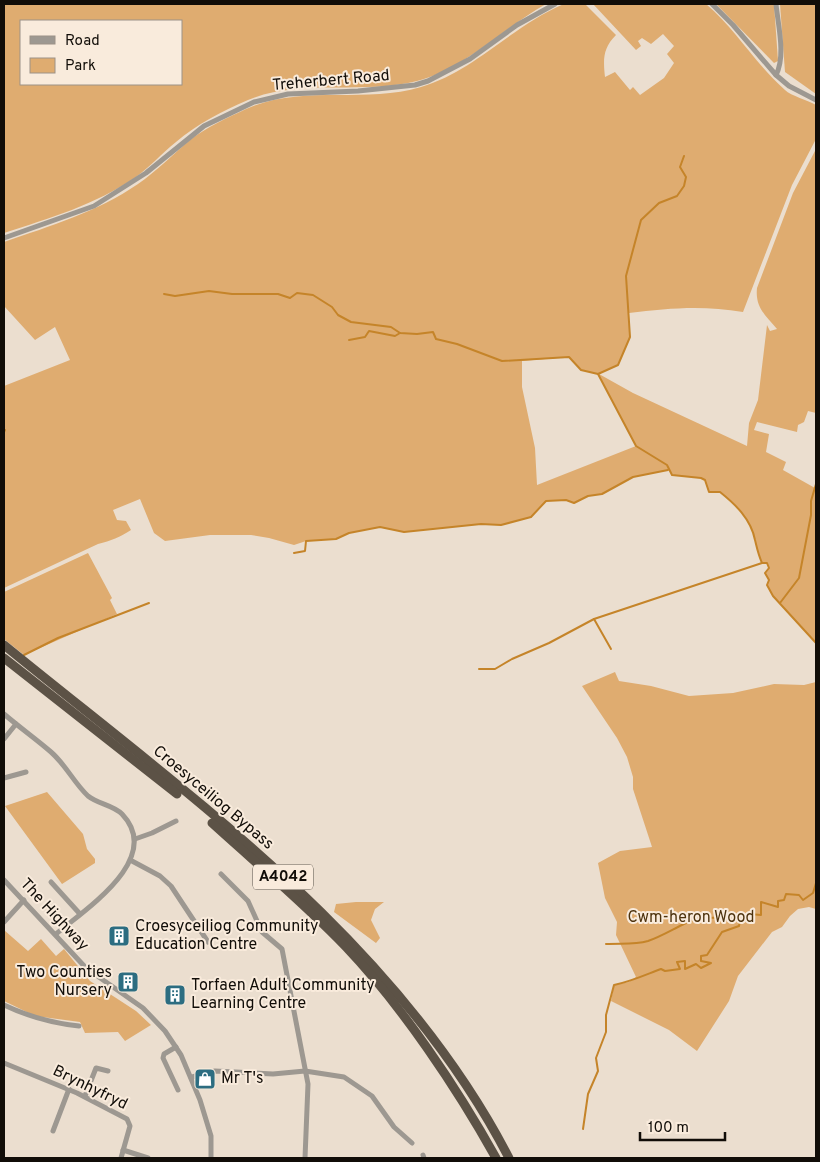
<svg xmlns="http://www.w3.org/2000/svg" width="820" height="1162" font-family="Overpass,sans-serif">
  <style>
    .green { fill: #dfac70; fill-rule: evenodd }
    .lines { fill: none; stroke-linecap: round; stroke-linejoin: round }
    .stream { stroke: #c58429; stroke-width: 2 }
    .minor { stroke: #9d9891; stroke-width: 5 }
    .trunk { stroke: #5c5246; stroke-width: 9 }
    .labels { text-anchor: middle; dominant-baseline: central; stroke-width: 4; stroke-linejoin: round; paint-order: stroke }
    .shield { fill: #f9ebdc; stroke: #575048; stroke-width: 1 }
    .shield-label { font-size: 15px; font-weight: bold; fill: #110d08 }
    .street-label { font-size: 16px; fill: #110d08; stroke: #f9ebdc }
    .park-label { font-size: 16px; fill: #4d320d; stroke: #f9ebdc }
    .poi-label { font-size: 16px; fill: #110d08; stroke: #f9ebdc; text-anchor: start }
  </style>
  <rect width="100%" height="100%" fill="#ebdecf"/>
  <g class="green">
    <path d="M4,4H546C505,27 463,70 417,81C362,95 300,78 248,100C222,111 197,124 176,142C162,153 150,167 136,177C95,205 50,218 4,233ZM21,21H181V84H21Z"/>
    <path d="M564,4H585L616,35C603,48 603,59 605,77L615,72L630,90L633,87L640,95L664,78L674,63L667,54L674,46L663,34L651,44L642,38L638,41L641,46L636,50L593,4H706C736,29 755,64 785,90C791,96 808,100 816,105V139L792,185L743,312C703,305 669,308 629,313L630,337L618,365L599,374L633,393L747,446L749,423L758,400L767,325L770,331L777,329C765,315 755,307 757,288L793,193L816,149V413L808,411L804,422L798,425L797,432L757,422L754,430L769,434L766,452L786,462L783,470L815,488L816,484V643L773,596L767,585L769,580L765,573L769,568L767,563H762C758,554 757,548 755,540C751,519 735,504 720,492H709L705,480L701,478L672,475L669,470L633,477L602,494L588,496L574,503L566,500L546,501L531,517L501,525L481,524L404,532L380,527L349,533L336,539L306,541L294,545L269,538L251,535H210L165,541L154,533L140,499L113,510L117,520L126,521L131,530C120,537 111,541 98,544L4,588V386L70,360L55,327L35,340L4,306V242C50,226 97,212 138,184C157,171 173,154 190,140C207,127 227,118 246,109C302,84 364,104 421,87C475,71 513,25 564,4ZM569,357L581,370L598,374L636,446L537,485L535,448L522,387V361Z"/>
    <polygon points="716,4 774,4 778,61 774,63"/>
    <polygon points="780,4 816,4 816,94 785,72"/>
    <polygon points="88,553 112,598 110,600 117,614 24,655 4,639 4,592"/>
    <polygon points="615,672 619,681 651,686 689,696 733,693 774,684 804,685 816,682 816,909 809,907 798,909 790,916 782,927 772,932 738,976 729,1001 697,1051 669,1030 611,1001 614,985 629,982 636,977 616,935 617,922 605,898 598,863 620,851 652,847 633,789 633,777 627,757 617,738 582,686"/>
    <polygon points="47,792 83,834 87,849 95,859 95,863 62,884 5,806"/>
    <polygon points="356,902 384,902 375,909 371,920 380,938 376,943 334,912 336,904"/>
    <polygon points="4,930 28,951 41,939 56,956 64,949 90,981 136,1011 151,1025 125,1041 118,1032 85,1033 80,1022 35,1016 4,1001"/>
  </g>
  <g class="lines">
    <g class="stream">
      <path d="M164,294L175,296L209,291L232,294H278L290,298L297,293L313,295L332,307L338,315L351,322L391,327L400,333L417,334L433,332L436,339L457,344L502,361L569,357L581,370L598,374L636,446L667,465L672,475L701,478L705,480L709,492H720C735,504 751,519 755,540C757,548 758,554 762,563H767L769,568L765,573L769,580L767,585L773,596L816,643"/>
      <polyline points="349,340 365,337 369,331 395,336 400,333"/>
      <polyline points="598,374 618,365 630,337 626,276 641,220 659,203 677,196 684,186 686,177 680,167 684,156"/>
      <polyline points="4,432 5,430"/>
      <polyline points="294,553 305,551 306,541 336,539 349,533 380,527 404,532 481,524 501,525 531,517 546,501 566,500 574,503 588,496 602,494 633,477 668,470"/>
      <polyline points="780,603 799,578 811,515 811,501 816,484"/>
      <polyline points="594,619 611,649"/>
      <polyline points="24,655 58,638 149,603"/>
      <polyline points="479,669 495,669 512,659 549,643 594,619 762,563"/>
      <path d="M606,944C621,943 634,945 648,941C662,936 673,929 686,923C703,915 723,918 740,920"/>
      <path d="M583,1129L588,1094L598,1071L596,1058L606,1032V1015L614,985C630,982 645,975 661,969L665,971L680,969L677,962L685,961V969L696,964L701,968L711,963L701,961V956L707,955L722,932L739,926L740,920H747L749,914L761,915V902L778,907V901L784,900L786,894L799,895L803,900L813,893L816,883"/>
    </g>
    <g class="minor">
      <polyline points="712,4 733,25 776,75 789,86 816,100"/>
      <path d="M776,4C778,25 786,56 776,75"/>
      <polyline points="4,238 94,206 146,173 204,126 254,102 288,94 358,91 415,85 428,81 470,59 517,25 555,4"/>
      <path d="M4,714C19,727 36,739 51,752C66,765 74,783 88,796C98,804 113,805 122,814C164,858 87,908 56,934"/>
      <polyline points="4,739 16,724"/>
      <polyline points="4,778 26,772"/>
      <polyline points="135,839 152,833 176,821"/>
      <polyline points="132,861 160,876 171,886 208,942"/>
      <polyline points="221,874 248,901 262,932 282,949 308,1084 305,1158"/>
      <polyline points="4,880 86,968 143,1008 165,1031 181,1055 200,1100 211,1136 211,1158"/>
      <polyline points="51,882 80,914"/>
      <polyline points="4,922 24,900"/>
      <path d="M4,1005C29,1017 51,1023 79,1026"/>
      <polyline points="176,1047 164,1054 163,1058 178,1090"/>
      <polyline points="4,1063 77,1093 127,1119 130,1126 121,1158"/>
      <polyline points="192,1077 215,1071 273,1074 305,1071 344,1077 372,1096 394,1127 412,1143"/>
      <polyline points="85,1096 96,1068 108,1071"/>
      <polyline points="53,1131 69,1089"/>
      <polyline points="123,1150 148,1158"/>
      <polyline points="423,1155 424,1158"/>
    </g>
    <g class="trunk">
      <path d="M4,645C189,796 397,941 509,1158"/>
      <polyline points="4,658 177,794"/>
      <path d="M212,823C257,864 304,903 346,947C402,1006 457,1088 496,1158"/>
    </g>
  </g>
  <defs>
    <g id="building-square" transform="scale(1.125)"><rect x="-9" y="-9" width="18" height="18" rx="4" fill="#2c6d81" stroke="#f9ebdc"/><path d="M-4-6H4V6H1V3H-1V6H-4ZM-2.5-4.3h1.7v1.8h-1.7ZM.8-4.3h1.7v1.8H.8ZM-2.5-1h1.7V.8h-1.7ZM.8-1h1.7V.8H.8Z" fill="#fff"/></g>
    <g id="shop-square" transform="scale(1.125)"><rect x="-9" y="-9" width="18" height="18" rx="4" fill="#2c6d81" stroke="#f9ebdc"/><path d="M-5-2.5h2.3a2.7 3.5 0 0 1 5.4 0H5L5.5 6h-11ZM-1.5-2.5h3a1.5 2.3 0 0 0-3 0Z" fill="#fff"/></g>
  </defs>
  <g fill-rule="evenodd">
    <use href="#building-square" x="119" y="936"/>
    <use href="#building-square" x="128" y="982"/>
    <use href="#building-square" x="175" y="995"/>
    <use href="#shop-square" x="205" y="1079"/>
  </g>
  <g class="labels">
    <rect class="shield" x="253" y="864.5" width="60" height="25" rx="4"/>
    <g class="shield-label">
      <text x="283" y="877">A4042</text>
    </g>
    <g class="street-label">
      <text transform="translate(331 81) rotate(-5)">Treherbert Road</text>
      <text transform="translate(213 798) rotate(40)">Croesyceiliog Bypass</text>
      <text transform="translate(54 915) rotate(47)">The Highway</text>
      <text transform="translate(90 1088) rotate(26)">Brynhyfryd</text>
    </g>
    <g class="park-label">
      <text x="691" y="918">Cwm-heron Wood</text>
    </g>
    <g class="poi-label">
      <text x="135" y="927">Croesyceiliog Community<tspan x="135" dy="18">Education Centre</tspan></text>
      <text x="112" y="973" text-anchor="end">Two Counties<tspan x="112" dy="18">Nursery</tspan></text>
      <text x="191" y="986">Torfaen Adult Community<tspan x="191" dy="18">Learning Centre</tspan></text>
      <text x="221" y="1079">Mr T's</text>
    </g>
  </g>
  <rect width="820" height="1162" fill="none" stroke="#110d08" stroke-width="10"/>
  <rect x="20" y="20" width="162" height="65" fill="#f9ebdc" stroke="#9c9287"/>
  <rect x="30" y="36" width="25" height="8" fill="#9d9891" stroke="#9c9287"/>
  <text x="65" y="45" font-size="15" fill="#110d08">Road</text>
  <rect x="30" y="58" width="25" height="15" fill="#dfac70" stroke="#9c9287"/>
  <text x="65" y="70" font-size="15" fill="#110d08">Park</text>
  <path d="M640 1132v8h85v-8" fill="none" stroke="#110d08" stroke-width="2.5"/>
  <text x="648" y="1132" font-size="15" fill="#110d08" stroke="#f9ebdc" stroke-width="4" paint-order="stroke">100 m</text>
</svg>
